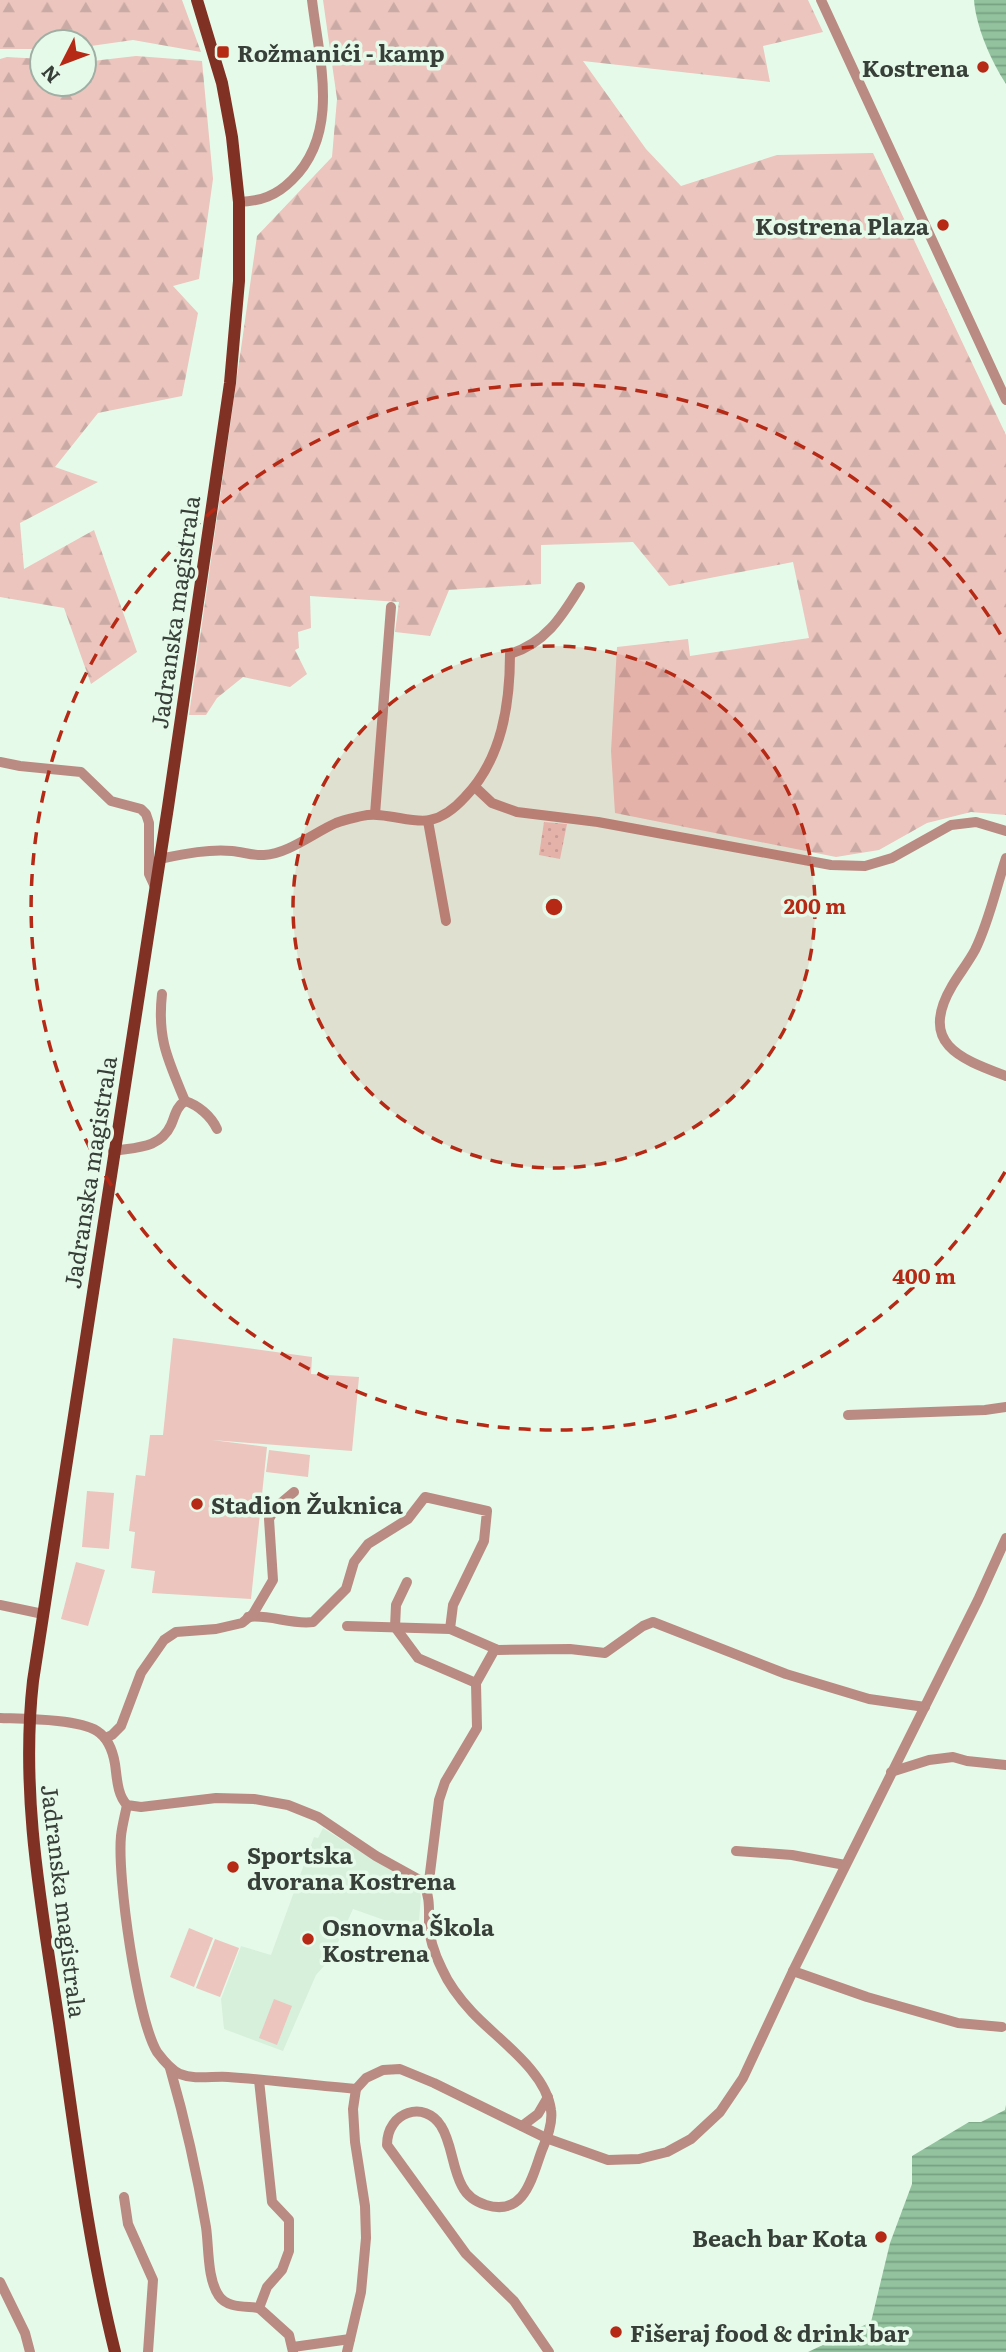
<svg xmlns="http://www.w3.org/2000/svg" width="1006" height="2352" font-family="Literata,serif">
  <style>
    .built { fill: #d6f0dc }
    .grass { fill: url(#grass-dots) }
    .forest { fill: url(#forest-firs) }
    .pitch { fill: #ebc5be }
    .water { fill: url(#water-rules) }
    .lines { fill: none; stroke-linecap: round; stroke-linejoin: round }
    .minor { stroke: #ba8b82; stroke-width: 10 }
    .major { stroke: #813124; stroke-width: 12 }
    .ring { fill: none; stroke: #b62915; stroke-width: 3.5; stroke-dasharray: 12 9 }
    .poi-dot { fill: #b62915; stroke: #e6faea; stroke-width: 2.5 }
    .labels { text-anchor: middle; dominant-baseline: central; stroke-width: 7; stroke-linejoin: round; paint-order: stroke }
    .poi-label { font-size: 23px; font-weight: bold; fill: #373f38; stroke: #e6faea; text-anchor: start }
    .street-label { font-size: 23px; fill: #373f38; stroke: #e6faea }
    .centre { fill: #b62915; stroke: #e6faea; stroke-width: 3.5 }
    .ring-label { font-size: 21px; text-anchor: middle; font-weight: bold; fill: #b62915; stroke: #e6faea; stroke-width: 7; stroke-linejoin: round; paint-order: stroke }
  </style>
  <defs>
    <pattern id="grass-dots" width="8" height="8" patternUnits="userSpaceOnUse" patternTransform="scale(1.75)"><rect width="8" height="8" fill="#ebc5be"/><path d="M2 2h.1M6 6h.1" fill="none" stroke="#caaaa4" stroke-width="1.8" stroke-linecap="round"/></pattern>
    <pattern id="forest-firs" width="22" height="20" patternUnits="userSpaceOnUse" patternTransform="scale(1.75)"><rect width="22" height="20" fill="#ebc5be"/><path d="M5 1l3.5 6h-7zM16 11l3.5 6h-7z" fill="#caaaa4"/></pattern>
    <pattern id="water-rules" width="6" height="5" patternUnits="userSpaceOnUse" patternTransform="scale(1.75)"><rect width="6" height="5" fill="#92c39e"/><path d="M0 2.5h6" fill="none" stroke="#78a082"/></pattern>
  </defs>
  <rect width="100%" height="100%" fill="#e6faea"/>
  <polygon class="built" points="323,1828 364,1854 419,1885 421,1897 418,1932 353,1909 331,1958 316,1975 283,2051 224,2029 221,1999 241,1946 271,1955 314,1837 318,1838"/>
  <polygon class="grass" points="544,822 567,824 560,859 539,855"/>
  <g class="forest">
    <polygon points="0,0 182,0 201,52 133,40 84,47 84,42 42,42 42,49 0,49"/>
    <polygon points="323,0 808,0 823,32 763,46 770,82 583,61 646,149 681,186 777,155 873,153 1006,435 1006,815 971,812 927,823 879,850 836,857 615,813 611,751 617,647 688,639 690,656 809,638 793,562 669,586 633,542 541,545 541,584 449,590 430,636 395,632 399,602 310,596 311,628 298,632 299,648 295,650 307,674 290,687 243,677 217,698 206,715 189,715 257,236 332,157 337,99"/>
    <polygon points="136,56 202,61 213,179 199,279 173,286 198,313 182,396 98,413 55,467 98,482 20,523 24,569 94,530 137,652 91,684 64,608 0,597 0,59 7,57 42,59 42,84 84,84 84,62"/>
  </g>
  <g class="pitch">
    <polygon points="173,1338 312,1357 311,1374 359,1377 352,1451 212,1440 267,1447 251,1599 152,1593 155,1571 131,1568 135,1532 129,1531 136,1475 145,1476 150,1435 163,1435"/>
    <polygon points="269,1450 310,1455 308,1477 266,1472"/>
    <polygon points="87,1491 114,1493 109,1549 82,1547"/>
    <polygon points="76,1562 105,1570 88,1626 61,1619"/>
    <polygon points="189,1928 213,1938 194,1987 170,1977"/>
    <polygon points="215,1939 239,1948 220,1997 196,1988"/>
    <polygon points="274,1999 292,2006 277,2045 259,2038"/>
  </g>
  <g class="water">
    <path d="M974,0H1006V84C991,61 976,27 974,0Z"/>
    <polygon points="1006,2105 1006,2352 808,2352 871,2322 890,2243 912,2184 912,2156 969,2122 981,2122 1005,2110"/>
  </g>
  <g class="lines">
    <g class="minor">
      <polyline points="821,0 1006,400"/>
      <path d="M239,202C261,201 276,196 292,180C341,132 319,60 312,0"/>
      <polyline points="0,762 20,766 81,772 111,801 141,809 146,814 149,823 149,874 155,887"/>
      <polyline points="475,787 492,803 517,812 598,822 831,865 865,866 892,858 951,825 976,822 1006,831"/>
      <polyline points="375,814 391,607"/>
      <polyline points="428,821 446,921"/>
      <path d="M1006,858C996,888 989,922 975,950C968,963 959,974 952,986C918,1044 961,1059 1006,1076"/>
      <path d="M159,859C184,854 207,849 232,851C243,852 254,856 264,855C288,854 315,832 336,823C344,820 354,818 362,816C384,811 412,824 430,820C444,817 456,807 465,797C502,759 510,704 510,654C545,643 561,618 580,587"/>
      <path d="M162,994C157,1039 168,1060 185,1101"/>
      <path d="M113,1151C135,1147 160,1149 171,1125C175,1116 176,1107 185,1101C198,1105 211,1116 217,1129"/>
      <polyline points="848,1415 985,1410 1006,1407"/>
      <polyline points="407,1582 396,1605 395,1627 418,1658 476,1683"/>
      <polyline points="0,1605 43,1614"/>
      <path d="M248,1617C270,1614 291,1625 313,1622L346,1589L354,1562L368,1544L408,1519L425,1497L487,1511L484,1541L453,1605L450,1629L498,1650L570,1649L605,1653L643,1626L653,1622L786,1674L869,1699L925,1707"/>
      <polyline points="347,1626 450,1629"/>
      <path d="M0,1718C24,1719 78,1719 97,1731C108,1738 113,1752 115,1764C117,1777 117,1795 127,1805L141,1807L216,1798L254,1799L288,1805L318,1817L376,1856L423,1882C430,1896 429,1908 429,1923C429,1939 435,1955 442,1969C449,1985 460,1999 472,2012C497,2039 546,2071 551,2110C553,2123 547,2138 542,2150C532,2177 525,2217 486,2205C476,2202 467,2196 462,2186C452,2168 452,2143 441,2126C425,2100 387,2111 387,2145L466,2254L514,2301L549,2352"/>
      <polyline points="105,1738 112,1735 121,1726 141,1673 164,1640 176,1632 216,1629 242,1623 253,1614 273,1580 269,1519 275,1508 294,1492"/>
      <polyline points="891,1772 929,1760 953,1757 967,1761 1006,1765"/>
      <path d="M127,1805C125,1815 122,1826 121,1836C117,1877 137,2018 157,2052C163,2060 171,2070 180,2074C195,2080 212,2076 228,2077C271,2080 313,2085 356,2089"/>
      <polyline points="736,1851 792,1855 845,1865"/>
      <polyline points="428,1889 439,1800 445,1782 477,1728 476,1683 495,1649"/>
      <polyline points="793,1971 867,1997 958,2023 1002,2027"/>
      <path d="M170,2068C185,2120 197,2173 206,2227C209,2247 207,2279 219,2296C227,2308 245,2306 259,2308"/>
      <polyline points="259,2080 272,2202 289,2220 289,2251 282,2270 267,2287 259,2308 289,2335 293,2352"/>
      <polyline points="522,2126 538,2114 548,2097"/>
      <polyline points="124,2197 128,2224 153,2280 148,2352"/>
      <polyline points="0,2282 25,2333 30,2352"/>
      <polyline points="293,2347 350,2339"/>
      <polyline points="347,2352 361,2292 366,2238 365,2206 355,2142 353,2109 356,2089 366,2078 383,2070 400,2069 434,2083 546,2138 608,2160 639,2159 667,2152 691,2139 720,2112 743,2078 793,1971 978,1600 1006,1538"/>
    </g>
    <path class="major" d="M115,2352C88,2244 75,2133 59,2023C42,1909 20,1796 33,1681L168,807L230,383L239,281V202L232,137L222,83L197,0"/>
  </g>
  <circle cx="554" cy="907" r="261" fill="#b62915" fill-opacity=".12"/>
  <g class="ring">
    <circle cx="554" cy="907" r="261"/>
    <path d="M1005 1172A523 523 0 1 1 1005 642"/>
  </g>
  <g class="poi-dot">
    <rect x="216" y="45" width="14" height="14" rx="3.5"/>
    <circle cx="983" cy="67" r="7"/>
    <circle cx="943" cy="225" r="7"/>
    <circle cx="197" cy="1504" r="7"/>
    <circle cx="233" cy="1867" r="7"/>
    <circle cx="308" cy="1939" r="7"/>
    <circle cx="881" cy="2237" r="7"/>
    <circle cx="616" cy="2332" r="7"/>
  </g>
  <g class="labels">
    <g class="poi-label">
      <text x="237" y="52">Rožmanići - kamp</text>
      <text x="969" y="67" text-anchor="end">Kostrena</text>
      <text x="929" y="225" text-anchor="end">Kostrena Plaza</text>
      <text x="211" y="1504">Stadion Žuknica</text>
      <text x="247" y="1854">Sportska<tspan x="247" dy="26">dvorana Kostrena</tspan></text>
      <text x="322" y="1926">Osnovna Škola<tspan x="322" dy="26">Kostrena</tspan></text>
      <text x="867" y="2237" text-anchor="end">Beach bar Kota</text>
      <text x="630" y="2332">Fišeraj food &amp; drink bar</text>
    </g>
    <g class="street-label">
      <text transform="translate(174 612) rotate(-82)">Jadranska magistrala</text>
      <text transform="translate(89 1172) rotate(-81)">Jadranska magistrala</text>
      <text transform="translate(65 1901) rotate(83)">Jadranska magistrala</text>
    </g>
  </g>
  <circle cx="554" cy="907" r="10" class="centre"/>
  <g class="ring-label">
    <text x="815" y="914">200 m</text>
    <text x="924" y="1284">400 m</text>
  </g>
  <g transform="translate(63 63) rotate(228)"><circle r="33" fill="#e6faea" stroke="#a0afa3" stroke-width="2"/>
  <path d="M0-5L12 26L0 18L-12 26Z" fill="#b62915"/>
  <text y="-10" font-size="19" font-weight="bold" text-anchor="middle" fill="#373f38">N</text>
  </g>
</svg>
